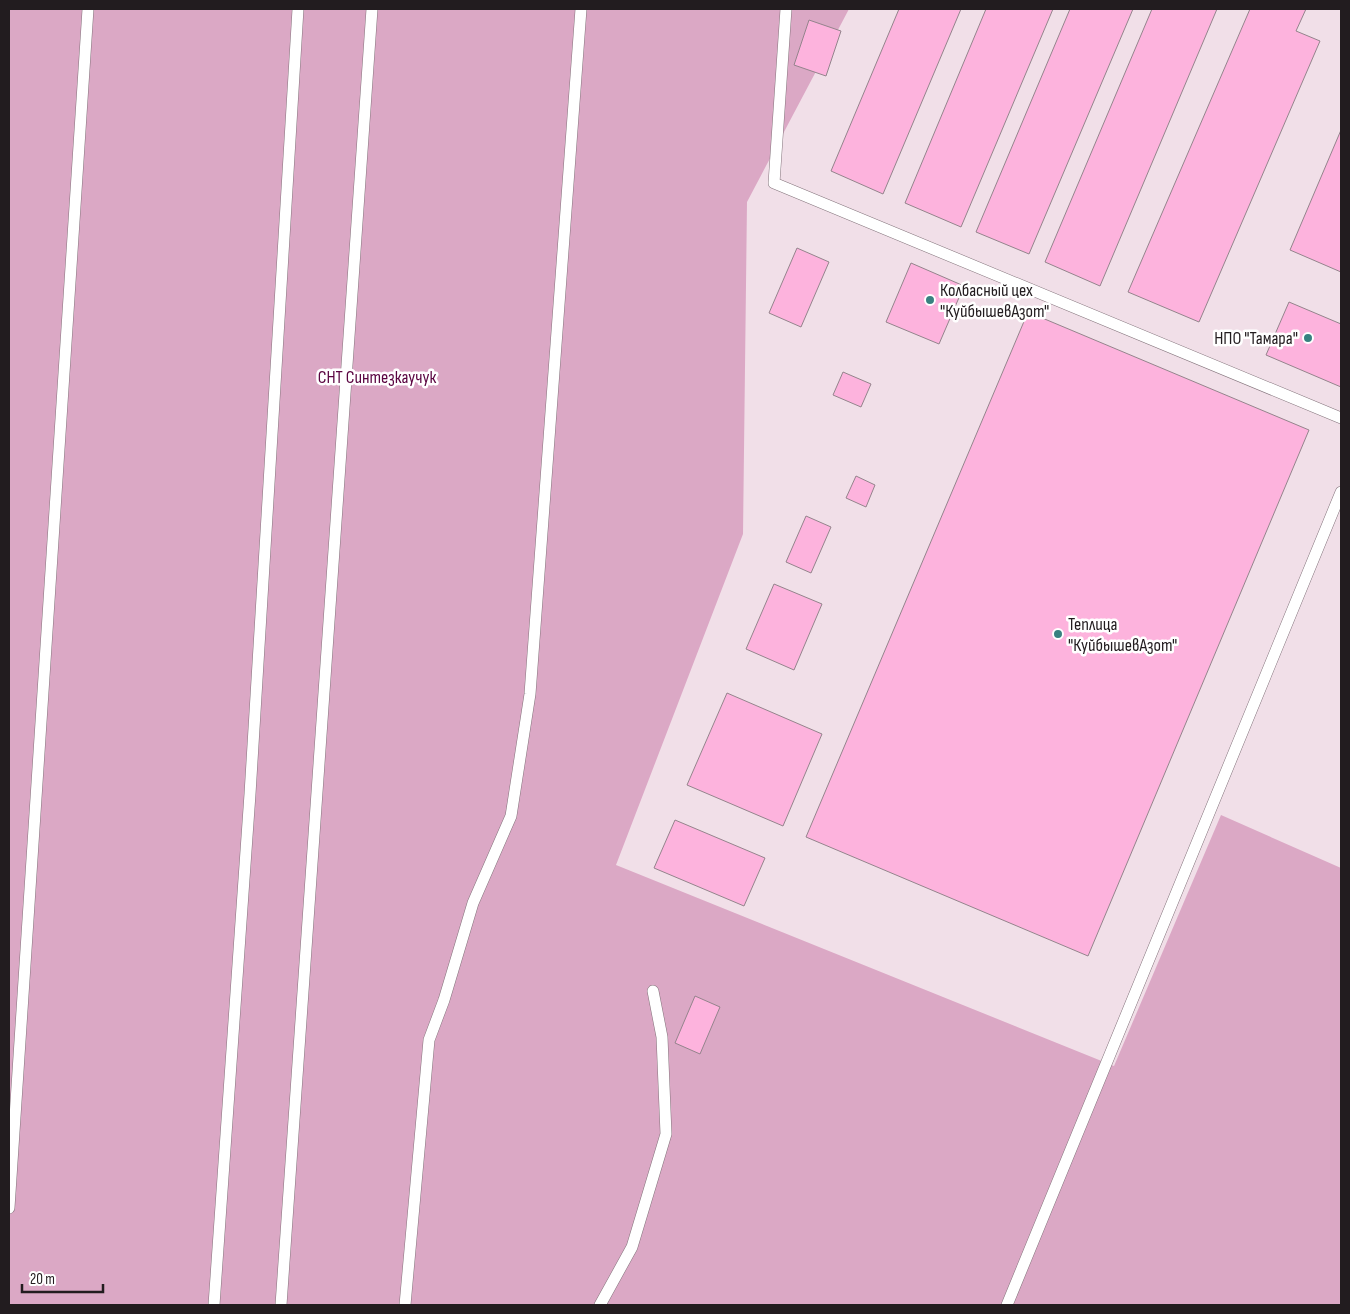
<svg xmlns="http://www.w3.org/2000/svg" width="1350" height="1314" font-family="'Sofia Sans Condensed',sans-serif">
  <style>
    .garden { fill: #dba8c5 }
    .building { fill: #fdb3dd; stroke: #94848c }
    .lines { fill: none; stroke-linecap: round; stroke-linejoin: round }
    .lane-casing { stroke: #83737b; stroke-width: 12 }
    .lane { stroke: #fff; stroke-width: 11 }
    .poi-dot { fill: #388180; stroke: #fff; stroke-width: 2 }
    .labels { text-anchor: middle; dominant-baseline: central; stroke-width: 5; stroke-linejoin: round; paint-order: stroke }
    .poi-label { font-size: 18px; fill: #221c1f; stroke: #fff; text-anchor: start }
    .park-label { font-size: 18px; fill: #5a0441; stroke: #fff }
  </style>
  <rect width="100%" height="100%" fill="#f1dfe8"/>
  <polygon class="garden" points="9,9 849,9 747,202 743,534 616,865 1114,1066 1221,815 1341,868 1341,1305 9,1305"/>
  <g class="building">
    <polygon points="899,9 961,9 883,194 831,171"/>
    <polygon points="986,9 1053,9 961,227 905,203"/>
    <polygon points="1070,9 1133,9 1029,254 976,232"/>
    <polygon points="1152,9 1217,9 1100,286 1045,262"/>
    <polygon points="1250,9 1306,9 1296,31 1320,41 1199,322 1128,292"/>
    <polygon points="809,20 841,31 826,76 794,65"/>
    <polygon points="1341,130 1341,272 1290,250"/>
    <polygon points="797,248 829,262 801,327 769,313"/>
    <polygon points="911,263 964,286 939,344 886,322"/>
    <polygon points="1289,302 1341,324 1341,387 1266,355"/>
    <polygon points="1028,312 1309,430 1088,956 806,837"/>
    <polygon points="843,372 871,384 861,407 833,395"/>
    <polygon points="856,476 875,485 866,507 846,498"/>
    <polygon points="806,516 831,527 811,573 786,562"/>
    <polygon points="774,584 822,604 794,670 746,649"/>
    <polygon points="727,693 822,734 783,826 687,785"/>
    <polygon points="675,820 765,858 744,906 654,868"/>
    <polygon points="695,996 720,1007 700,1054 675,1043"/>
  </g>
  <g class="lines">
    <g class="lane-casing">
      <g id="lane">
        <polyline points="786,9 774,183 1341,418"/>
        <polyline points="9,1208 88,9"/>
        <polyline points="214,1305 250,794 298,9"/>
        <polyline points="281,1305 372,9"/>
        <polyline points="405,1305 429,1040 444,1000 473,903 511,816 530,694 581,9"/>
        <polyline points="600,1305 632,1247 666,1134 662,1037 653,991"/>
        <polyline points="1007,1305 1341,492"/>
      </g>
    </g>
    <use href="#lane" class="lane"/>
  </g>
  <g class="poi-dot">
    <circle cx="930" cy="300" r="5"/>
    <circle cx="1308" cy="338" r="5"/>
    <circle cx="1058" cy="634" r="5"/>
  </g>
  <g class="labels">
    <g class="poi-label">
      <text x="940" y="290">Колбасный цех<tspan x="940" dy="21">"КуйбышевАзот"</tspan></text>
      <text x="1298" y="338" text-anchor="end">НПО "Тамара"</text>
      <text x="1068" y="624">Теплица<tspan x="1068" dy="21">"КуйбышевАзот"</tspan></text>
    </g>
    <g class="park-label">
      <text x="377" y="377">СНТ Синтезкаучук</text>
    </g>
  </g>
  <rect width="1350" height="1314" fill="none" stroke="#221c1f" stroke-width="20"/>
  <path d="M22 1284v8h81v-8" fill="none" stroke="#221c1f" stroke-width="2.5"/>
  <text x="30" y="1284" font-size="15" fill="#221c1f" stroke="#ffffff" stroke-width="4" paint-order="stroke">20 m</text>
</svg>
